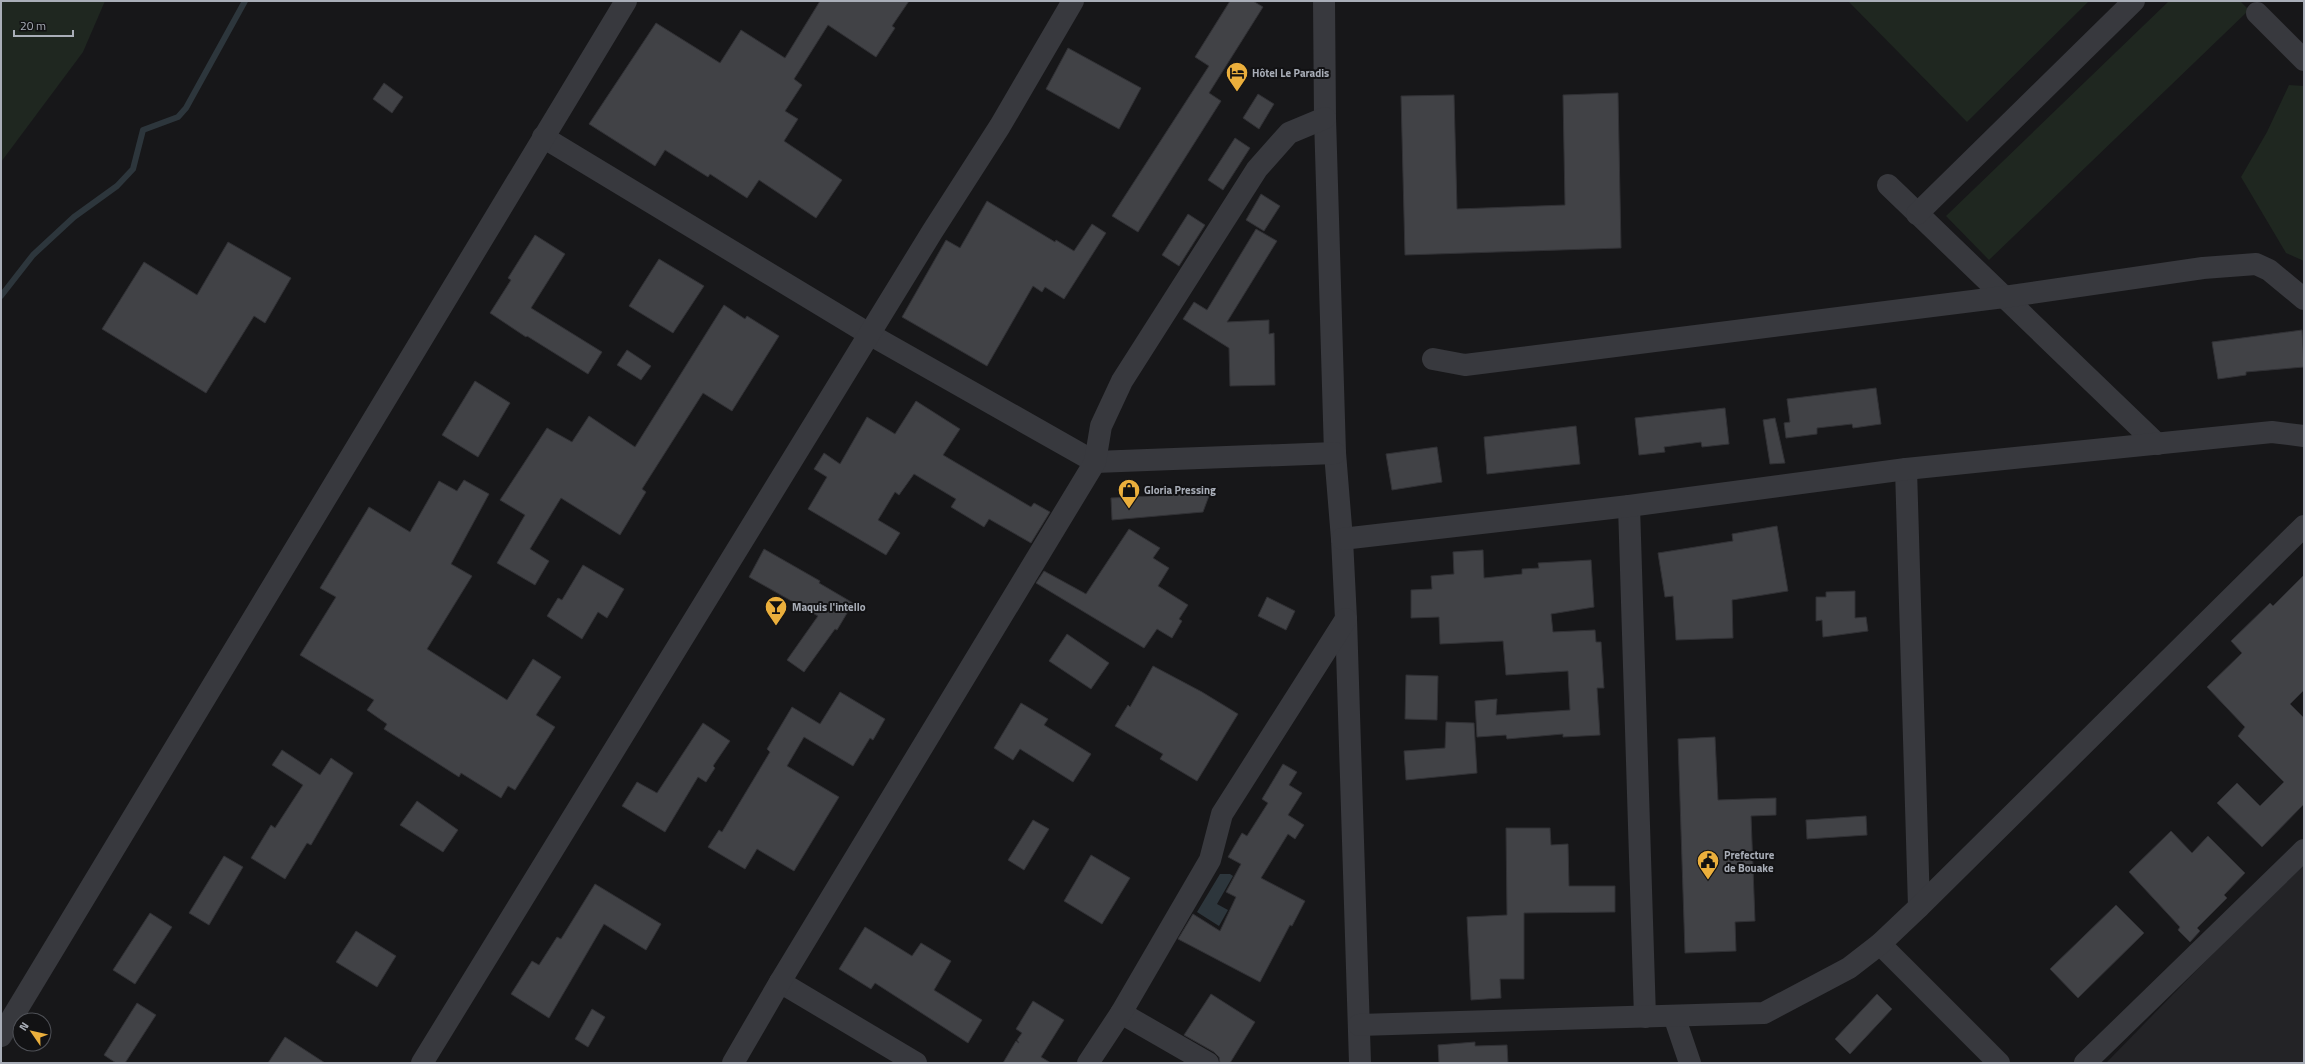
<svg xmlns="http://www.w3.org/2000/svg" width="2305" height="1064" font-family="'Titillium Web',sans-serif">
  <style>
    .built { fill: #232326 }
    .green { fill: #1f2720 }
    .water { fill: #2d363c }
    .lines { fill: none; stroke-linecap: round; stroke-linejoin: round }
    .stream { stroke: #2d363c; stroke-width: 6 }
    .building { fill: #414246; stroke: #313135 }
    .minor { stroke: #38393e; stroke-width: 22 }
    .labels { text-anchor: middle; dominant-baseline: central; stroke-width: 4; stroke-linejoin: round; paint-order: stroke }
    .poi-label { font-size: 11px; font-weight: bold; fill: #a9aeb8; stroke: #121214; text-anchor: start }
  </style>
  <rect width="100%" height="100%" fill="#171719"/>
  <polygon class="built" points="2304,860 2304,1063 2106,1063"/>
  <g class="green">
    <polygon points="1,1 105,1 83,52 1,162"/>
    <polygon points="1848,1 2089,1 1967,122"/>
    <polygon points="2169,1 2240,1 2249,10 1989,260 1946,216"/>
    <polygon points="2289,85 2304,86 2304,261 2286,253 2241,177 2267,132"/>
  </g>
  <polygon class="water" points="1220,874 1230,874 1233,876 1217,904 1228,910 1219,926 1197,912"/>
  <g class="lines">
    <polyline class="stream" points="1,296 33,255 74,217 117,186 133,169 143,130 178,117 186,108 245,1"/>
  </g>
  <g class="building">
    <polygon points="820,1 909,1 892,26 895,28 876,57 828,25 794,79 802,85 785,111 798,119 784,141 842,180 816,218 759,180 747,198 710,174 708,177 665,150 655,166 589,124 656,23 720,63 741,30 785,58"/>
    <polygon points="1230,1 1253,1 1263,7 1209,93 1221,101 1138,232 1112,216 1209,66 1195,57"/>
    <polygon points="1068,48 1141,88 1119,129 1046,89"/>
    <polygon points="384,83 403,97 392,113 373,99"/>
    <polygon points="1618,93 1621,248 1405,255 1401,96 1454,95 1457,209 1565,205 1563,95"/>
    <polygon points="1258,94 1274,104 1259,129 1243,118"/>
    <polygon points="1235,138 1250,148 1223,190 1208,180"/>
    <polygon points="1261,194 1280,206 1264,231 1246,220"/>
    <polygon points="987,201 1055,242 1056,240 1074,251 1092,224 1106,233 1064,299 1045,287 1042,292 1033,286 987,366 902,317 946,240 960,248"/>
    <polygon points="1188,214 1205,225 1179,266 1162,255"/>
    <polygon points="1256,229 1277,241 1227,322 1269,320 1269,334 1274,333 1275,385 1230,386 1229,348 1183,319 1194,302 1207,310"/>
    <polygon points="535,235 565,254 531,308 602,352 588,374 527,336 526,337 490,313 511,280 508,278"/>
    <polygon points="228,242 291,278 265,323 254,316 206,393 102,329 144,262 197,295"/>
    <polygon points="659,259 704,286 673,333 629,306"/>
    <polygon points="724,305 745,319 747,316 779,336 732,411 703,393 642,489 646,492 620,535 561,498 530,549 549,561 535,585 497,563 525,515 500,500 547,428 572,442 589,416 635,447"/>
    <polygon points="2302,330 2304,367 2246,372 2246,375 2218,379 2212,342"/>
    <polygon points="627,350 651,366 641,380 617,365"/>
    <polygon points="475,381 510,403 478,457 442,435"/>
    <polygon points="1876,388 1881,424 1853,428 1852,424 1817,428 1817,434 1786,438 1784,423 1790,422 1787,399"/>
    <polygon points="916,401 960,429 943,455 1031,507 1034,503 1050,512 1031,543 989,519 984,527 951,507 956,499 914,474 899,495 895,492 878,520 900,533 886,555 808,509 827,477 814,469 824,453 840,464 867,417 895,434"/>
    <polygon points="1725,408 1729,444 1702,447 1701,442 1664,447 1665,452 1639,455 1635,418"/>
    <polygon points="1775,418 1785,463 1770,464 1763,420"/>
    <polygon points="1576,426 1580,464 1487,474 1484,437"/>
    <polygon points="1437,447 1442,482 1392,490 1386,454"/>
    <polygon points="464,480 489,494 451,564 472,576 427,649 507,700 533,659 561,677 536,715 555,727 515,790 508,786 501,798 461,773 459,777 384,729 387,724 367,710 374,700 300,655 336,597 320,588 369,507 410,532 439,481 457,491"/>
    <polygon points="1210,493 1203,512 1112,520 1111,498"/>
    <polygon points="1777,526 1788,591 1732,600 1733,638 1676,640 1673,596 1665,597 1658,553 1733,541 1732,534"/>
    <polygon points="1129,529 1160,548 1153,558 1169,568 1158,586 1188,605 1179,619 1182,621 1172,638 1157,629 1144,648 1036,583 1044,571 1086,594"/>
    <polygon points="764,549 820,581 819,583 853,603 837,630 835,629 804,672 787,660 818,616 749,577"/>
    <polygon points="1483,550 1484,578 1522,574 1522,569 1539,568 1538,563 1591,560 1594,607 1551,614 1553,632 1595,630 1596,642 1601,642 1604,688 1597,688 1600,735 1563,737 1563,734 1507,739 1506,735 1477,737 1475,701 1497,699 1496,715 1570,710 1568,671 1506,675 1503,641 1440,644 1439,617 1411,618 1411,590 1432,589 1431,576 1454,574 1453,552"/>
    <polygon points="583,565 624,589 607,618 598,612 582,639 547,616 558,598 562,600"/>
    <polygon points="2304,575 2304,690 2290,704 2304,718 2304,804 2262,847 2217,803 2237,783 2260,806 2284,782 2238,736 2245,727 2207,687 2242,653 2231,641 2270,603 2273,606"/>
    <polygon points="1855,591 1855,618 1866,617 1868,631 1823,637 1822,620 1816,621 1816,597 1826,597 1826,592"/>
    <polygon points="1267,597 1295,611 1286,630 1258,616"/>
    <polygon points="1067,634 1109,663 1091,689 1049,661"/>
    <polygon points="1153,666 1202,692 1238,714 1197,781 1160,759 1163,754 1115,726 1128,705 1130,707"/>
    <polygon points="1406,675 1438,676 1437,720 1405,719"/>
    <polygon points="840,692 885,719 873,740 870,738 853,766 804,737 787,766 839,797 794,871 757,849 745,869 708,847 719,830 722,832 770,752 767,749 792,707 820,724"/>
    <polygon points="1021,703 1048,719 1044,725 1091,754 1073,782 1020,749 1013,760 994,748"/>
    <polygon points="1446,722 1474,723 1477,773 1406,780 1404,751 1445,748"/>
    <polygon points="703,723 730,741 713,766 715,768 706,782 698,777 665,832 622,806 637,782 657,793"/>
    <polygon points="1715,737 1718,800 1776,798 1776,815 1751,816 1755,921 1735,922 1736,951 1685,953 1678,739"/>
    <polygon points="282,750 320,775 331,758 353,773 311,845 307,843 285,879 251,858 271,825 275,828 303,785 272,765"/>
    <polygon points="1283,764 1297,772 1289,785 1302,793 1288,815 1304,825 1295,839 1288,834 1261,878 1305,901 1292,926 1290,925 1260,982 1178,939 1193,914 1220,931 1236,897 1226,892 1241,864 1228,857 1242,833 1247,836 1268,803 1262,799"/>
    <polygon points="417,801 458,830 443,852 400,825"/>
    <polygon points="1866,816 1867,835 1807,839 1806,820"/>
    <polygon points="1033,820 1049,829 1024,870 1008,860"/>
    <polygon points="1506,828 1550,828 1551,845 1568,844 1569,886 1615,886 1615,912 1524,913 1524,979 1500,979 1501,998 1471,1000 1467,917 1507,915"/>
    <polygon points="2171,831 2192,853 2208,836 2245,873 2224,895 2227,898 2197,928 2200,931 2190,942 2178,930 2180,927 2129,872"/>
    <polygon points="1091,855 1130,878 1102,924 1064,901"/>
    <polygon points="224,856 243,867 209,925 189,913"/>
    <polygon points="595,884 661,924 646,950 604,924 549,1018 511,994 532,961 539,965 557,937 561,939"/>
    <polygon points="2116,905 2144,933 2078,998 2050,969"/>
    <polygon points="150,913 172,927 135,984 113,970"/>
    <polygon points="865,927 912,956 921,943 951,961 934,990 982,1020 968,1043 875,983 871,989 839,969"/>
    <polygon points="356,931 396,956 377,987 336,962"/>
    <polygon points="1211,994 1255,1022 1230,1063 1220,1063 1219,1057 1214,1052 1184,1035"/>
    <polygon points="1877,994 1892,1009 1850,1054 1835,1039"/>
    <polygon points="1033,1001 1064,1020 1041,1057 1051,1063 1003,1063 1016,1041 1019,1043 1017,1040 1022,1033 1016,1029"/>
    <polygon points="137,1003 156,1015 125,1063 116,1063 104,1055"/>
    <polygon points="592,1009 605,1017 588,1047 575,1039"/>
    <polygon points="285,1037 325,1063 268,1063"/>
    <polygon points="1475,1042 1475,1046 1507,1045 1508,1063 1439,1063 1438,1045"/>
  </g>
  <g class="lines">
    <g class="minor">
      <polyline points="1324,1 1325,118 1335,453 1342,539 1346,619 1360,1063"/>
      <polyline points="2257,13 2304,60"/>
      <polyline points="543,137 869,334 1095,462 1335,453"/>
      <polyline points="1888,185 2157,444"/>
      <polyline points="1917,214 2134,1"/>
      <polyline points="1433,359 1465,365 2004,297 2203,268 2256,264 2269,270 2304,299"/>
      <polyline points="1906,469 1919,907"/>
      <polyline points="1629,506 1645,1017"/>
      <polyline points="1342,539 1629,506 1906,469 2272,432 2304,436"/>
      <polyline points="1880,944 1999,1063"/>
      <polyline points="780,982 916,1063"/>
      <polyline points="1121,1013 1208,1063"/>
      <polyline points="1674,1016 1690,1063"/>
      <polyline points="1359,1025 1764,1013 1849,968 1880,944 1919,907 2304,526"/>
      <polyline points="1,1036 626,1"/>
      <polyline points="422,1063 932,232 1000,126 1073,1"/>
      <polyline points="733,1063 780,982 1095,462 1101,426 1122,381 1257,169 1289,133 1325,118"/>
      <polyline points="1088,1063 1121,1013 1210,860 1222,814 1346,619"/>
      <polyline points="2085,1063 2304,850"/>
    </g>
  </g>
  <defs>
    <g id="hotel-pin" transform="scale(1.15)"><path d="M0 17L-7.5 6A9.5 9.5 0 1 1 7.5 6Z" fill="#ebaf3c" stroke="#121214"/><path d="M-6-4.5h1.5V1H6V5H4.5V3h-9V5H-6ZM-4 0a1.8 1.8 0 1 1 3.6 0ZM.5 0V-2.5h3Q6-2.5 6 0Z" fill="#111"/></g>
    <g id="shop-pin" transform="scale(1.15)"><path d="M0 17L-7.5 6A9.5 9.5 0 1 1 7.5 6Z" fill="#ebaf3c" stroke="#121214"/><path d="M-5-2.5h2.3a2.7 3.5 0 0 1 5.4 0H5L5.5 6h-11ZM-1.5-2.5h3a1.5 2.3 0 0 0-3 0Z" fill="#111"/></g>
    <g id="bar-pin" transform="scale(1.15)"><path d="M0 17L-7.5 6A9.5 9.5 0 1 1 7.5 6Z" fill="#ebaf3c" stroke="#121214"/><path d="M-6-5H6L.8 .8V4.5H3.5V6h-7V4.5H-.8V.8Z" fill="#111"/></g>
    <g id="civic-pin" transform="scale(1.15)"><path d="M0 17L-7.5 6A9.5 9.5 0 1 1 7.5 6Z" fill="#ebaf3c" stroke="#121214"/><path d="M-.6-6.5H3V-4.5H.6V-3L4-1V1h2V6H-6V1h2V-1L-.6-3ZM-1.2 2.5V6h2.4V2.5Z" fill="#111"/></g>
  </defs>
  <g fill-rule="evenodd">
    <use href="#hotel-pin" x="1237" y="73"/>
    <use href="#shop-pin" x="1129" y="490"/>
    <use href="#bar-pin" x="776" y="607"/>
    <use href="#civic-pin" x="1708" y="861"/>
  </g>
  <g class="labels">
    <g class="poi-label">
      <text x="1252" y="73">Hôtel Le Paradis</text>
      <text x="1144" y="490">Gloria Pressing</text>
      <text x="792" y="607">Maquis l'intello</text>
      <text x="1724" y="855">Prefecture<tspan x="1724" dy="13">de Bouake</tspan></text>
    </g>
  </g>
  <rect width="2305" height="1064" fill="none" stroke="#a9aeb8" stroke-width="4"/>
  <g transform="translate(32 1032) rotate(304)"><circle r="19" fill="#121214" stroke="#4e5056"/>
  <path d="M0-3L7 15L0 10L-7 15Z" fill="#ebaf3c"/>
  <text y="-6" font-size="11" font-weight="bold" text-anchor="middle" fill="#a9aeb8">N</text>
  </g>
  <path d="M14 30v6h59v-6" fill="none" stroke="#a9aeb8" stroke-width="2"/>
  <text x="20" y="30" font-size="12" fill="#a9aeb8" stroke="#121214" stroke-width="3" paint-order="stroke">20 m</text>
</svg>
